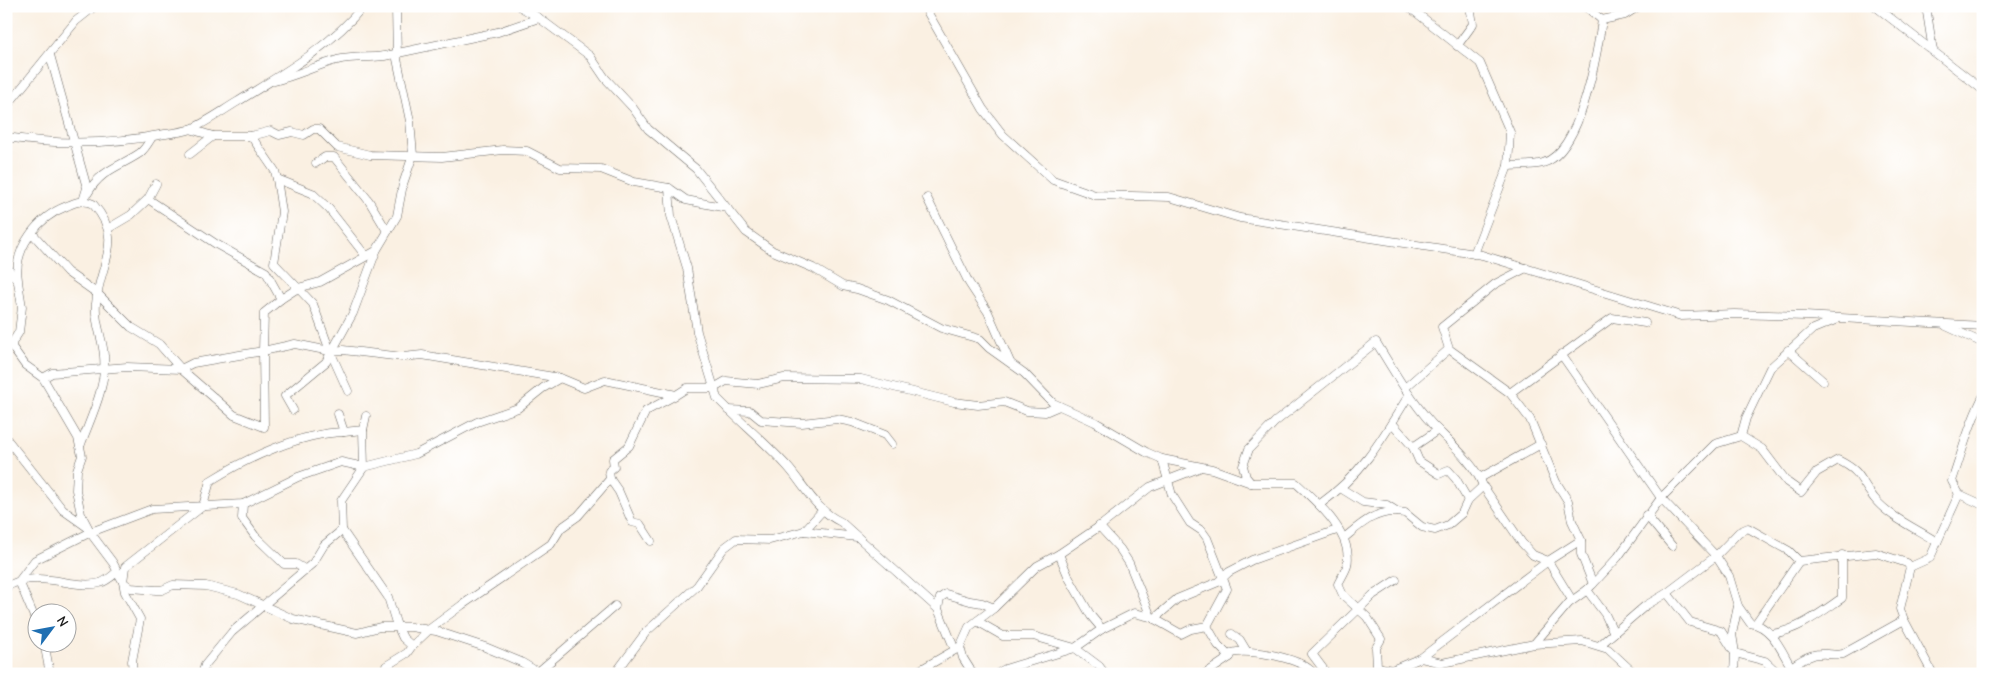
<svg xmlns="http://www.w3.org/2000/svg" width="1989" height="680" font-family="'Comic Neue',sans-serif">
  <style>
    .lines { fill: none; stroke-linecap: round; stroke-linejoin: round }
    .minor-casing { stroke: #6a6661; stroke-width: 9 }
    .minor { stroke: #fff; stroke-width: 8 }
  </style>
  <rect width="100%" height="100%" fill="#fff"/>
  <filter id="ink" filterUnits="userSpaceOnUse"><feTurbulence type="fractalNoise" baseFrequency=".02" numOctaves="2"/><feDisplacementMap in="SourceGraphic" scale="10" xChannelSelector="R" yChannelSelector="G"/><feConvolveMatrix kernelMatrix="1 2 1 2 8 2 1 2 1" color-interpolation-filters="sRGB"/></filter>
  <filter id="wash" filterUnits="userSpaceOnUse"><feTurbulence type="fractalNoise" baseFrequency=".0096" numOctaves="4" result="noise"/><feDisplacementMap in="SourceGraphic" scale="20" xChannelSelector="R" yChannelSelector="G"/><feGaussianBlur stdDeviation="1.12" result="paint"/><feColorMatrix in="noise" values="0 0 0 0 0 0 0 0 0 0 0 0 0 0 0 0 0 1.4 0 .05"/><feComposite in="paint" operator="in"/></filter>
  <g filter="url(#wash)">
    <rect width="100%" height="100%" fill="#faf0e2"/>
  </g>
  <g filter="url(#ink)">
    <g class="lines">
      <g class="minor-casing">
        <g id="minor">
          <path d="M519,6L539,18L590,56L605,78L633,108L648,129L696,169L746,232L773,251L813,268L843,286L857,289L888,300L941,328L980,339L989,348L1024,373L1053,403L1095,422L1146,452L1162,459L1212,469L1251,483H1296C1317,502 1354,534 1347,566C1345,572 1341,578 1338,584L1343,595L1367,617L1381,639L1376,648L1377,666C1386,671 1396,668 1405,674"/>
          <polyline points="924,6 983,109 1003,135 1053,180 1095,195 1169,197 1240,218 1482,255 1681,316 1734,314 1805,316 1983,326"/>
          <polyline points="1408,6 1480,63 1510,132 1508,166"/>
          <polyline points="1585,6 1602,20 1625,15 1639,6"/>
          <polyline points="1875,6 1983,90"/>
          <polyline points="1926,6 1933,51"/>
          <polyline points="1457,46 1473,24 1470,6"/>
          <polyline points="50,55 87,188 83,201"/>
          <path d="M274,81C296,76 315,66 337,60C358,55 378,60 398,53L498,32L539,18"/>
          <polyline points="6,107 76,21 95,6"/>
          <polyline points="190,129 213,136 190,154"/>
          <polyline points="213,136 251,136 275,171 277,179 282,212 274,263 298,288 320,282 376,251"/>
          <polyline points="251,136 271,131 279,135 292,132 304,135 313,129 319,129 337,147 370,155 442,157 503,150 527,151 560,168 601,169 634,182 669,188 686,200 727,208"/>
          <path d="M6,137C58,145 114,144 165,134C173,133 183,132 191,129C207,122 222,111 237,102C280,75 331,47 363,6"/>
          <polyline points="316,163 325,157 334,157 369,201 387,231"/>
          <polyline points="277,179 312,193 329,209 365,255"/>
          <polyline points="669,188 671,216 687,268 697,332 714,388 687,388 676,395 605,380 584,388 560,378 543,388 518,408 477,422 416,454 364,467 341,501 342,530 388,597 396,623 403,638 412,646 431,628 462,605 551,544 561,528 578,516 610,479 609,471 614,467 613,459 629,446 646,411 676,395"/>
          <path d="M88,193C100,170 121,166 140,153C145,149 149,142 152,137"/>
          <polyline points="927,198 969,283 988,312 1010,362"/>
          <polyline points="148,199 156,184"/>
          <polyline points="109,228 131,215 148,199 216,244 266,272 281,299 298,288 313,304 330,351 348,391"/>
          <polyline points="32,233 67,272 98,294 131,327 159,344 181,369 234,415 264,427 263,351 193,363 181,369 127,367 52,373 43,378"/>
          <path d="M1474,254L1508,166C1519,165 1533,166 1543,163C1581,152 1597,54 1602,20"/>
          <polyline points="6,266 18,282 22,307 19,332 12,343 12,347 25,365 43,378 78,438 82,456 77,470 76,490 81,514 92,535 113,563 123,582 125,592 140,619 132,661 133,674"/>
          <polyline points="1526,268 1495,284 1442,327 1449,349 1510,393 1530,419 1556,482 1568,501 1572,521 1581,540 1581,554 1593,584 1587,590 1605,614 1614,633"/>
          <path d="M18,280C13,248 38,217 67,206C76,202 84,199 93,204C126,241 99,263 96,304C94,322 103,338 104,356C107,386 91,417 81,444"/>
          <polyline points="281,299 264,313 263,351 295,344 330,351 343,350 403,357 422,355 560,378"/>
          <polyline points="1946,326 1983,343"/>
          <polyline points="1788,350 1823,381"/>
          <polyline points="1561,354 1661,498 1716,556 1729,576 1738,606 1732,634 1735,653 1734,674"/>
          <polyline points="1406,387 1449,349"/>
          <polyline points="1510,393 1612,318 1645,323"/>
          <path d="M1059,406L1045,412L1027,411L1004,402L978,405L954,402L861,379L784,378L758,384L726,381L714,388L717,398C739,421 765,442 787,466C805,486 815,510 841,522L938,609L940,598L946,594L970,601L982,603L994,608L1037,566L1059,554"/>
          <polyline points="293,410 285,396 326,362 353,313 376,251 397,216 403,184 413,155 410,121 397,59 396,6"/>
          <polyline points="728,410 750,411 761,420 802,423 837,419 852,422 885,435 892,444"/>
          <polyline points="338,414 344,432 363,430 366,416"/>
          <polyline points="1392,423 1413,447 1419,461 1439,474 1448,470 1456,479 1468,500"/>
          <path d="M344,432C300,433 247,458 210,481L203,506L125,567L123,582L131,588L156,590H162L173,585L206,586L238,594L293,619L357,633L380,627H411L436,631L485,647L521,662L541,674"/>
          <polyline points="1741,436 1746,418 1770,368 1813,329 1835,320"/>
          <polyline points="6,438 63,510 87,527"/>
          <polyline points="1413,447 1438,430"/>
          <polyline points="1162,459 1172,495 1190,523 1202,531 1207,538 1227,589 1207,626"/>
          <polyline points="1480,478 1541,444"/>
          <polyline points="610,479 619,492 632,522 640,524 651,541"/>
          <path d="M1251,483L1246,477L1243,466L1249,449L1275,422L1376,342C1393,370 1411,401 1432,424C1448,441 1475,463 1483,486L1522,543L1533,555L1548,561L1572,600"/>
          <polyline points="1342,489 1363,502 1387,505 1398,512 1405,513 1422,527 1435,530 1448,525 1462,513 1468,500 1483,486"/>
          <polyline points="1959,494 1983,505"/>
          <polyline points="243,504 242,518 255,536 284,564 296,564 306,570"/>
          <path d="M1319,505C1363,473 1381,441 1409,395"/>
          <polyline points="1646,515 1672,546"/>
          <polyline points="1099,526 1120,549 1129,563 1151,617"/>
          <polyline points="804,531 857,537"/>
          <path d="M1344,538C1360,525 1374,511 1396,512"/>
          <path d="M1910,567L1930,558L1959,494L1952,481C1962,453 1969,423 1983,397"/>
          <polyline points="19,581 35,560 91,532 152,509 243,504 298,477 341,462 364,467 363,430"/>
          <polyline points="19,581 38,626"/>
          <path d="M1593,584L1618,557L1661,498L1715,444L1741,436L1762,449L1787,482L1801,492L1817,472L1838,460C1864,473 1858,479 1874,498C1889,517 1917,529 1937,542"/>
          <path d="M6,587C39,568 72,590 100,583C107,581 112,576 117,572"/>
          <polyline points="1667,593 1690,622 1721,631 1735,653 1765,661 1779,674"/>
          <path d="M1738,606L1750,623C1772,626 1781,650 1791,667L1780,674"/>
          <polyline points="1154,619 1177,599 1218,582 1229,572 1252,560 1337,530"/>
          <polyline points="977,621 1003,636 1033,636 1075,648 1099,666 1105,674"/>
          <polyline points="1756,623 1799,561"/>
          <polyline points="1102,629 1091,616 1069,578 1059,554 1103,524 1150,487 1199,468"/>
          <polyline points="1232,634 1240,640 1246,650"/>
          <path d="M1772,634C1799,630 1820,613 1842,598V555"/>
          <polyline points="44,642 50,674"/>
          <polyline points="1534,644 1569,603 1587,590"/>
          <polyline points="1600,645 1645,606 1667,593 1716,556 1739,532 1748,528 1789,551 1799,561 1876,553 1907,563 1910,567 1900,609 1904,620 1933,674"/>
          <polyline points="960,647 969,627 994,608"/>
          <polyline points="957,649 960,647 963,658 973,674"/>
          <polyline points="1421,658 1442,663 1534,644 1582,641 1608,649 1635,674"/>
          <path d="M1791,667C1799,662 1809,654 1820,654C1829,653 1834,656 1843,654L1904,620"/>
          <polyline points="538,672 615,606"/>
          <polyline points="202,674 205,665 232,632 313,563 324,545 342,530"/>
          <polyline points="387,674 386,666 407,653 412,646"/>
          <polyline points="615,674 646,632 697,586 724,548 736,539 770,540 804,531 823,510"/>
          <polyline points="913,674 955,650 938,609"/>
          <path d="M997,674L1005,669L1075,648L1102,629L1134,613L1151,617L1181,634L1191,629L1207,626L1218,645L1230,657L1232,653C1249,648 1303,658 1314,674"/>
          <polyline points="1205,674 1230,657"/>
          <polyline points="1327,674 1312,654 1373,595 1396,580"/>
          <polyline points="1382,674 1421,658 1548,561 1581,540"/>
        </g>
      </g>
      <use href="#minor" class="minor"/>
    </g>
  </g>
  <rect width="1989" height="680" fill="none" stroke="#fff" stroke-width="25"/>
  <g transform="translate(52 628) rotate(58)"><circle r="24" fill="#ffffff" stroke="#a4a4a4"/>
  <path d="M0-4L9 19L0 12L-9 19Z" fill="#1f6fb2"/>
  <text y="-8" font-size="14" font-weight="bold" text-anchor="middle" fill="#1c1c1c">N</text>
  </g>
</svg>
